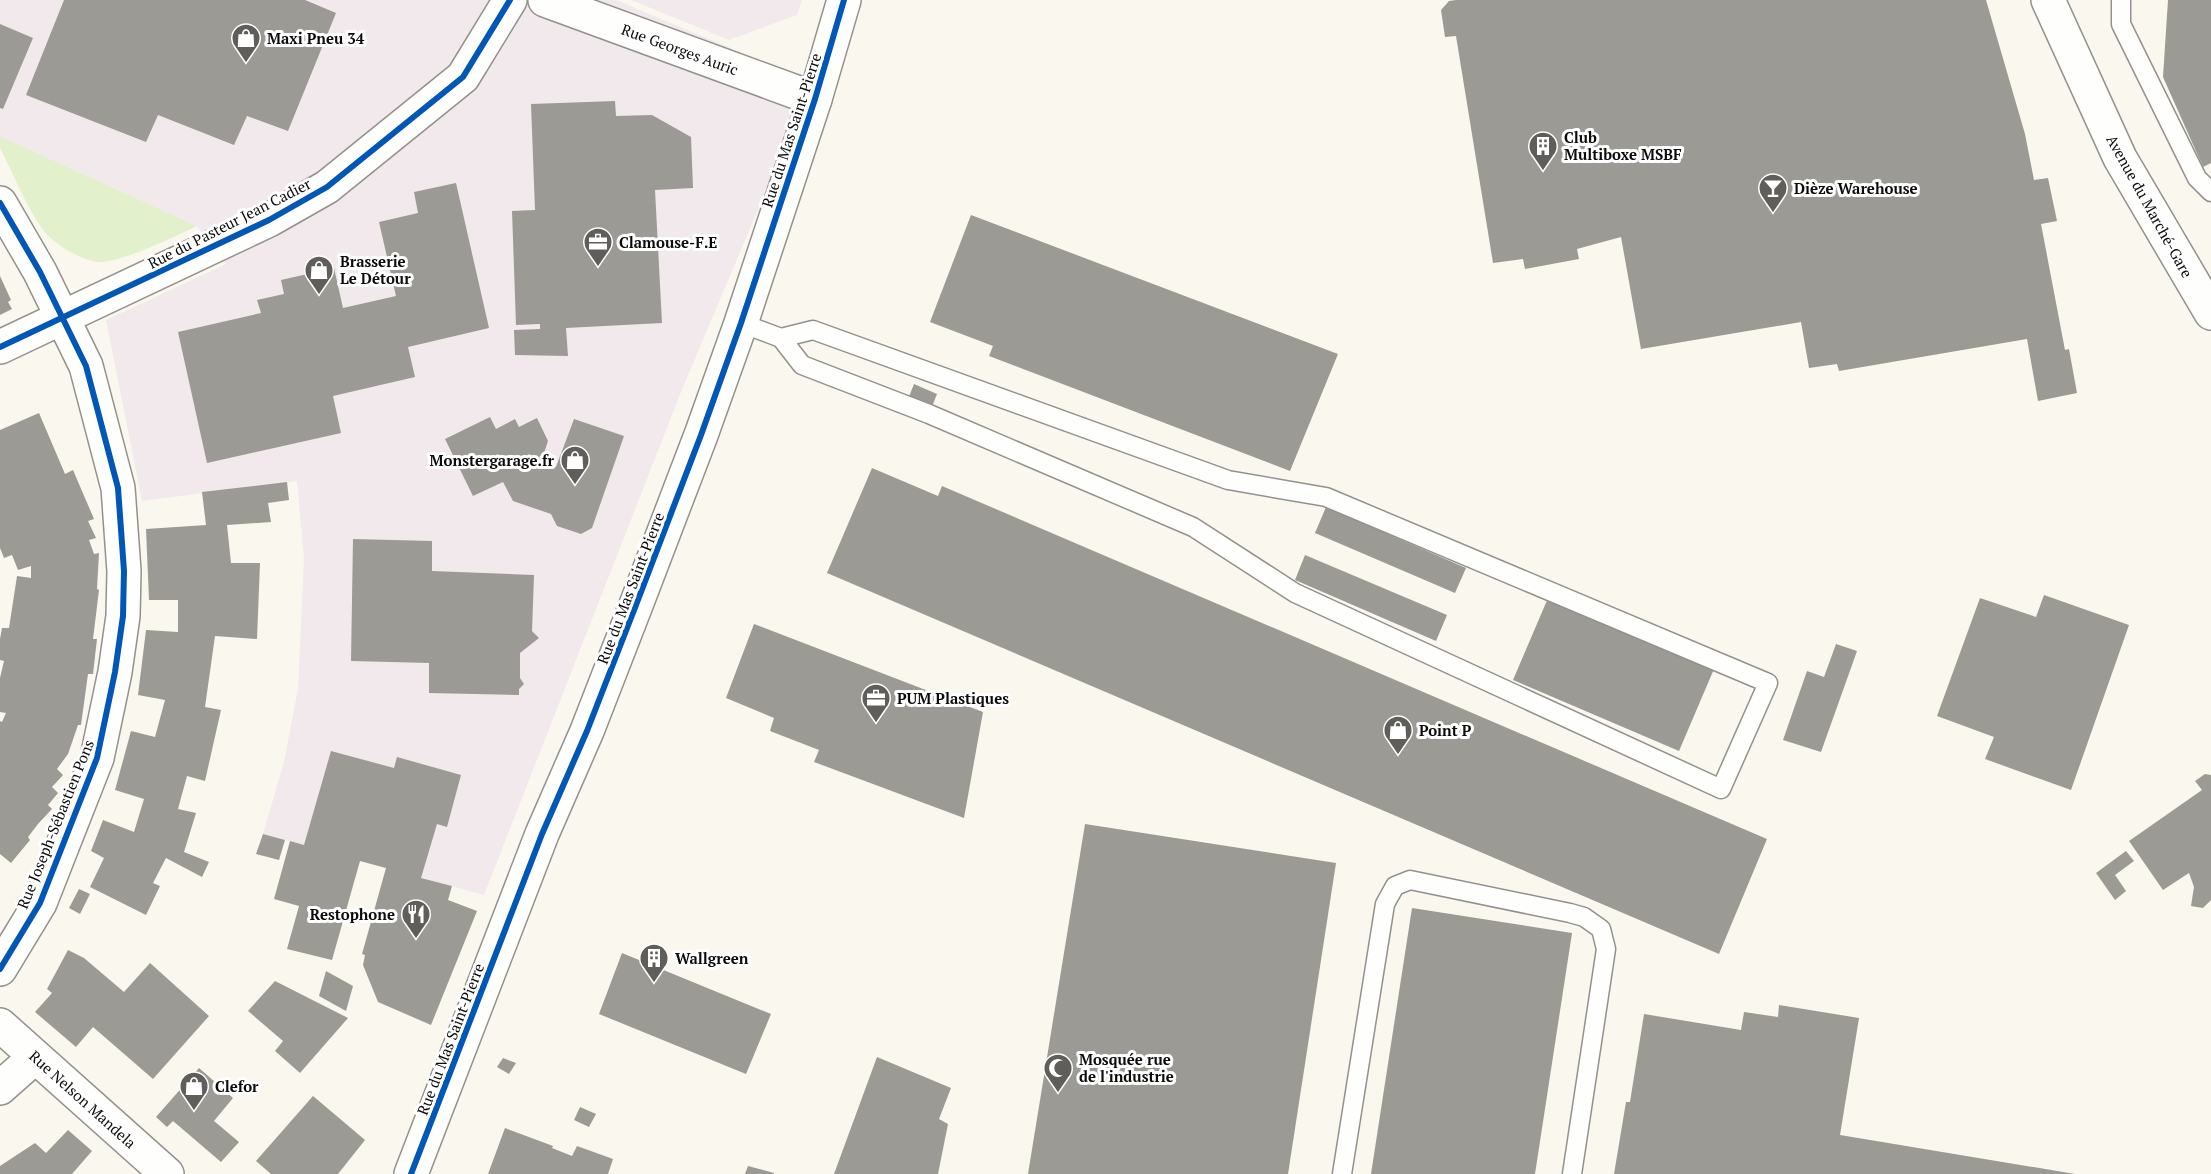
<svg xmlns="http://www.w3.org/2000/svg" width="2211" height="1174" font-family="'PT Serif',serif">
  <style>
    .industrial { fill: #f1e9ec }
    .green { fill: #e3f0cc }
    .building { fill: #9c9a94 }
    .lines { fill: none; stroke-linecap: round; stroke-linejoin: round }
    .service-casing { stroke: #93918d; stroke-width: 21 }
    .minor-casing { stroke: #93918d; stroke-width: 36 }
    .tertiary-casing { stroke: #93918d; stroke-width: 36 }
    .service { stroke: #fefefc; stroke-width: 18 }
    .minor { stroke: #fefefc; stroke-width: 33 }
    .tertiary { stroke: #fefefc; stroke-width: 33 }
    .cycleway-casing { stroke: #fff; stroke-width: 10 }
    .cycleway { stroke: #0057b8; stroke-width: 6 }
    .labels { text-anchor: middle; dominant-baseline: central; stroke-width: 6; stroke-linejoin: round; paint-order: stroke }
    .poi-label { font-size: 15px; font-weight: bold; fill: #0b0b0b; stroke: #fff; text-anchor: start }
    .street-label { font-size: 15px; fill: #0b0b0b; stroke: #fff }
  </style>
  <rect width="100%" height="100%" fill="#faf7ee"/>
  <g class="industrial">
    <polygon points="0,0 616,0 812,82 683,387 484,895 263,834 284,762 298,689 304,558 297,481 142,501 106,320 226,264 197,226 0,136"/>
    <polygon points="631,0 802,0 797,15 729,40"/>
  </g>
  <path class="green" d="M0,136L197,226C171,238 130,259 102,262C85,263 53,244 43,230C27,208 13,173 0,148Z"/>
  <g class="building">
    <polygon points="64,0 305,0 336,13 288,131 247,116 234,145 158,115 146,142 26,95"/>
    <polygon points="1456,0 1986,0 2025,134 2034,180 2048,178 2057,221 2041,224 2065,350 2069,349 2077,393 2038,401 2027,339 1839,371 1837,364 1809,368 1801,322 1641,349 1621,237 1577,249 1579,259 1525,269 1523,259 1493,263 1456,36 1445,37 1441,10 1449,1"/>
    <polygon points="2168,0 2211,0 2211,163 2203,167 2163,77"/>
    <polygon points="0,24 33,38 3,109 0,108"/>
    <polygon points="615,101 616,116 652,115 691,137 693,188 655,190 662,323 566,328 568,356 515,355 514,330 540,329 540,324 516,325 512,211 535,210 531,104"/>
    <polygon points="456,183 489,328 408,347 415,377 333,396 341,433 207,463 178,332 261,313 257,300 284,294 281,280 334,268 343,308 396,296 379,222 418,213 414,192"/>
    <polygon points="971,215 1338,354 1290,471 989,356 993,346 930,322"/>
    <polygon points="0,276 11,300 8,302 12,309 0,315"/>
    <polygon points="914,384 937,394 931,409 908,399"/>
    <polygon points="39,413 65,474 73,470 94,519 88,521 96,538 89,540 94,554 99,553 97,589 99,590 93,639 97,639 93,674 88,674 81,725 78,725 68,754 57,769 63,775 52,787 58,793 48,805 52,809 38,824 28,837 30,840 11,863 0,854 0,721 2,722 6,713 0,712 0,678 4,661 0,660 0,639 2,628 9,628 17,576 31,578 31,566 18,570 12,555 4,558 0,548 0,430"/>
    <polygon points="490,417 496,429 515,419 519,427 537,418 548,441 541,462 556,467 574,419 624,436 592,528 581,534 557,526 551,514 513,501 503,482 473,496 445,439"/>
    <polygon points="872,468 938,496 942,486 1767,839 1719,954 827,573"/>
    <polygon points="287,482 289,500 268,503 271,522 227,525 231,563 260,563 257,639 215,636 205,707 221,710 205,781 187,776 178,809 196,813 184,852 209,862 202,877 166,858 153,883 160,886 146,915 90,887 104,858 91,851 103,820 134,832 144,799 115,790 131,731 155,737 165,700 138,695 146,630 178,632 178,600 149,600 146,529 206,525 202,492"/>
    <polygon points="1326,507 1466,568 1455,593 1315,533"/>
    <polygon points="353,539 432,541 432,571 534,575 532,631 539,638 520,653 520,678 524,684 519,689 519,695 429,693 429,663 351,661"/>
    <polygon points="1305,555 1447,615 1436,641 1295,580"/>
    <polygon points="2044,595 2129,625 2071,790 1985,759 1994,737 1937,716 1980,598 2036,617"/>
    <polygon points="1548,598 1714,669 1679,751 1513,680"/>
    <polygon points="754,624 983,712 964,818 814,762 819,750 770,731 774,718 726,698"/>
    <polygon points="1836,644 1857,651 1821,752 1783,740 1807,671 1824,677"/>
    <polygon points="331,751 394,768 397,757 461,775 447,827 437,824 421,878 452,886 448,900 477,911 431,1025 378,1002 363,965 365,955 362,954 386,868 360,861 332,960 287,949 299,906 274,899 290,841 304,845"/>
    <polygon points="2205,774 2211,775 2211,900 2203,908 2191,906 2194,887 2189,873 2163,890 2129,841 2202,790 2195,781"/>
    <polygon points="1085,824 1336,863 1288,1174 1028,1174"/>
    <polygon points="263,834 285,840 279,860 256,854"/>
    <polygon points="2126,851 2134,861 2115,875 2126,891 2115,900 2096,873"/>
    <polygon points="79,889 90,894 80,914 69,908"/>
    <polygon points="1412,908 1572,933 1535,1174 1371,1174"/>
    <polygon points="68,950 84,958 124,992 150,963 209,1016 153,1079 93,1027 76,1047 35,1012 52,993 47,989"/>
    <polygon points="622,953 771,1014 746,1074 599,1014"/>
    <polygon points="326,971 353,986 346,1011 319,996"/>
    <polygon points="275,981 348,1018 300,1073 275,1051 283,1041 248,1011"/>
    <polygon points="1779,1005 1859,1018 1840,1135 2075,1174 1614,1174 1626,1102 1630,1102 1644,1014 1741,1030 1744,1012 1778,1017"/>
    <polygon points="877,1057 951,1088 939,1119 948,1124 938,1174 834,1174"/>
    <polygon points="503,1058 516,1063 509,1074 497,1067"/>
    <polygon points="199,1068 233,1098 214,1121 239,1142 221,1162 173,1121 167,1127 156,1117"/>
    <polygon points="313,1096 365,1140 338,1174 271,1174 256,1161"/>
    <polygon points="580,1107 596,1114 589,1127 574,1120"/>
    <polygon points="505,1128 553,1146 552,1148 572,1156 577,1146 613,1159 608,1174 488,1174"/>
    <polygon points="68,1130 92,1151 72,1174 0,1174 0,1166 35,1143 46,1153"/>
    <polygon points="748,1166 774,1173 774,1174 745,1174"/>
  </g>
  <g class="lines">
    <g class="service-casing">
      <g id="service">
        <polyline points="2121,0 2121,24 2197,178 2211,192"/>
        <polyline points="741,323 781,338 802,365 929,414 1193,527 1295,593 1721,789 1768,683 1326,497 1228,480 813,330 781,338"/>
        <polyline points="1342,1174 1385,904 1395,886 1410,880 1570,913 1584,917 1601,929 1606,949 1572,1174"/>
      </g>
    </g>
    <g class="minor-casing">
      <g id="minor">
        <polyline points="545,0 815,99"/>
        <polyline points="0,203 40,272 86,366 118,488 124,571 123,616 115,672 97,758 40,903 0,969"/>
        <polyline points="0,347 269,220 327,187 463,77 510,0"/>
        <polyline points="0,1025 167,1174"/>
        <polyline points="0,1088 35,1057"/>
        <polyline points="411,1174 542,834 587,731 636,605 701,435 741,323 815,99 844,0"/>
      </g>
    </g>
    <g class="tertiary-casing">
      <polyline id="tertiary" points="2048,0 2120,158 2211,313"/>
    </g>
    <use href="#service" class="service"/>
    <use href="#minor" class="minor"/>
    <use href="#tertiary" class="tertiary"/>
    <g class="cycleway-casing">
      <g id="cycleway">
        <polyline points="0,203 40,272 86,366 118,488 124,571 123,616 115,672 97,758 40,903 0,969"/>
        <polyline points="0,347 269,220 327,187 463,77 510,0"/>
        <polyline points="411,1174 542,834 587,731 636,605 701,435 741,323 815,99 844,0"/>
      </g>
    </g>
    <use href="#cycleway" class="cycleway"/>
  </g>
  <defs>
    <g id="shop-pin" transform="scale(1.5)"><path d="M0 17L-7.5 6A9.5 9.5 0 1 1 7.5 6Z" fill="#5f5e5a" stroke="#fff"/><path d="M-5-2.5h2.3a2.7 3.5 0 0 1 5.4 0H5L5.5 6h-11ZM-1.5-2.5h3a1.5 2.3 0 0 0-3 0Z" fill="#fff"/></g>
    <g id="building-pin" transform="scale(1.5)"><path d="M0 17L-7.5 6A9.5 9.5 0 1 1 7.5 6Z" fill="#5f5e5a" stroke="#fff"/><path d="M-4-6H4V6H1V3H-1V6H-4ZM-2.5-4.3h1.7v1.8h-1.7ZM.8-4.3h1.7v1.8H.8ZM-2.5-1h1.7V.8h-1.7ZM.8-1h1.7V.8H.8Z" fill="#fff"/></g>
    <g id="bar-pin" transform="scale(1.5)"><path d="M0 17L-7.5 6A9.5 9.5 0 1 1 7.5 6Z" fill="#5f5e5a" stroke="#fff"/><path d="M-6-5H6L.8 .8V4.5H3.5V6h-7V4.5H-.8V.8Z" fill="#fff"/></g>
    <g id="office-pin" transform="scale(1.5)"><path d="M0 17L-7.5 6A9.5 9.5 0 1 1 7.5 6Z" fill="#5f5e5a" stroke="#fff"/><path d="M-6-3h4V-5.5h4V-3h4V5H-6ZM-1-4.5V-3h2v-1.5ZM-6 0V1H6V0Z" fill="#fff"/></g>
    <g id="restaurant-pin" transform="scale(1.5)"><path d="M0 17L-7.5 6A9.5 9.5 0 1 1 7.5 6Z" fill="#5f5e5a" stroke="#fff"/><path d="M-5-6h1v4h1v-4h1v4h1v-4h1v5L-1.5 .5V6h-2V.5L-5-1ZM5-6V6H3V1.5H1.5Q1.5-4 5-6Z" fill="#fff"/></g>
    <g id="mosque-pin" transform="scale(1.5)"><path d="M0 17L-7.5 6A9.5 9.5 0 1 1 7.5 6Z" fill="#5f5e5a" stroke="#fff"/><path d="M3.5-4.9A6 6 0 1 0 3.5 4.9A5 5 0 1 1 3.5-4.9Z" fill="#fff"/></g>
  </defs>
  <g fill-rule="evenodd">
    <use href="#shop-pin" x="246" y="38"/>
    <use href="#building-pin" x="1543" y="146"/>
    <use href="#bar-pin" x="1773" y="188"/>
    <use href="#office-pin" x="598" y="242"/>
    <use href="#shop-pin" x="319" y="270"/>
    <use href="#shop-pin" x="575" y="460"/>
    <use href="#office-pin" x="876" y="698"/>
    <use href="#shop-pin" x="1398" y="730"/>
    <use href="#restaurant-pin" x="416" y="914"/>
    <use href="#building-pin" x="654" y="958"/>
    <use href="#mosque-pin" x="1058" y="1068"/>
    <use href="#shop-pin" x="194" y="1086"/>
  </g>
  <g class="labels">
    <g class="poi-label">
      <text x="267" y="38">Maxi Pneu 34</text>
      <text x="1564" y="137">Club<tspan x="1564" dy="17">Multiboxe MSBF</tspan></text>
      <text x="1794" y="188">Dièze Warehouse</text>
      <text x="619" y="242">Clamouse-F.E</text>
      <text x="340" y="261">Brasserie<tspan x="340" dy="17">Le Détour</tspan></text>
      <text x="554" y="460" text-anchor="end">Monstergarage.fr</text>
      <text x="897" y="698">PUM Plastiques</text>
      <text x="1419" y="730">Point P</text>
      <text x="395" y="914" text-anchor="end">Restophone</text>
      <text x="675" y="958">Wallgreen</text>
      <text x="1079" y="1059">Mosquée rue<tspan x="1079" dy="17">de l'industrie</tspan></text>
      <text x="215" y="1086">Clefor</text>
    </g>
    <g class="street-label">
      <text transform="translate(680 49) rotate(20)">Rue Georges Auric</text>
      <text transform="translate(791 130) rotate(-72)">Rue du Mas Saint-Pierre</text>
      <text transform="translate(2150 206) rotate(61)">Avenue du Marché-Gare</text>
      <text transform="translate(229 223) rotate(-27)">Rue du Pasteur Jean Cadier</text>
      <text transform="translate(630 588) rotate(-69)">Rue du Mas Saint-Pierre</text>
      <text transform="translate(55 824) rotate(-68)">Rue Joseph-Sébastien Pons</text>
      <text transform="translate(450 1039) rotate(-69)">Rue du Mas Saint-Pierre</text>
      <text transform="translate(83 1099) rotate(42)">Rue Nelson Mandela</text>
    </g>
  </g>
</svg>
